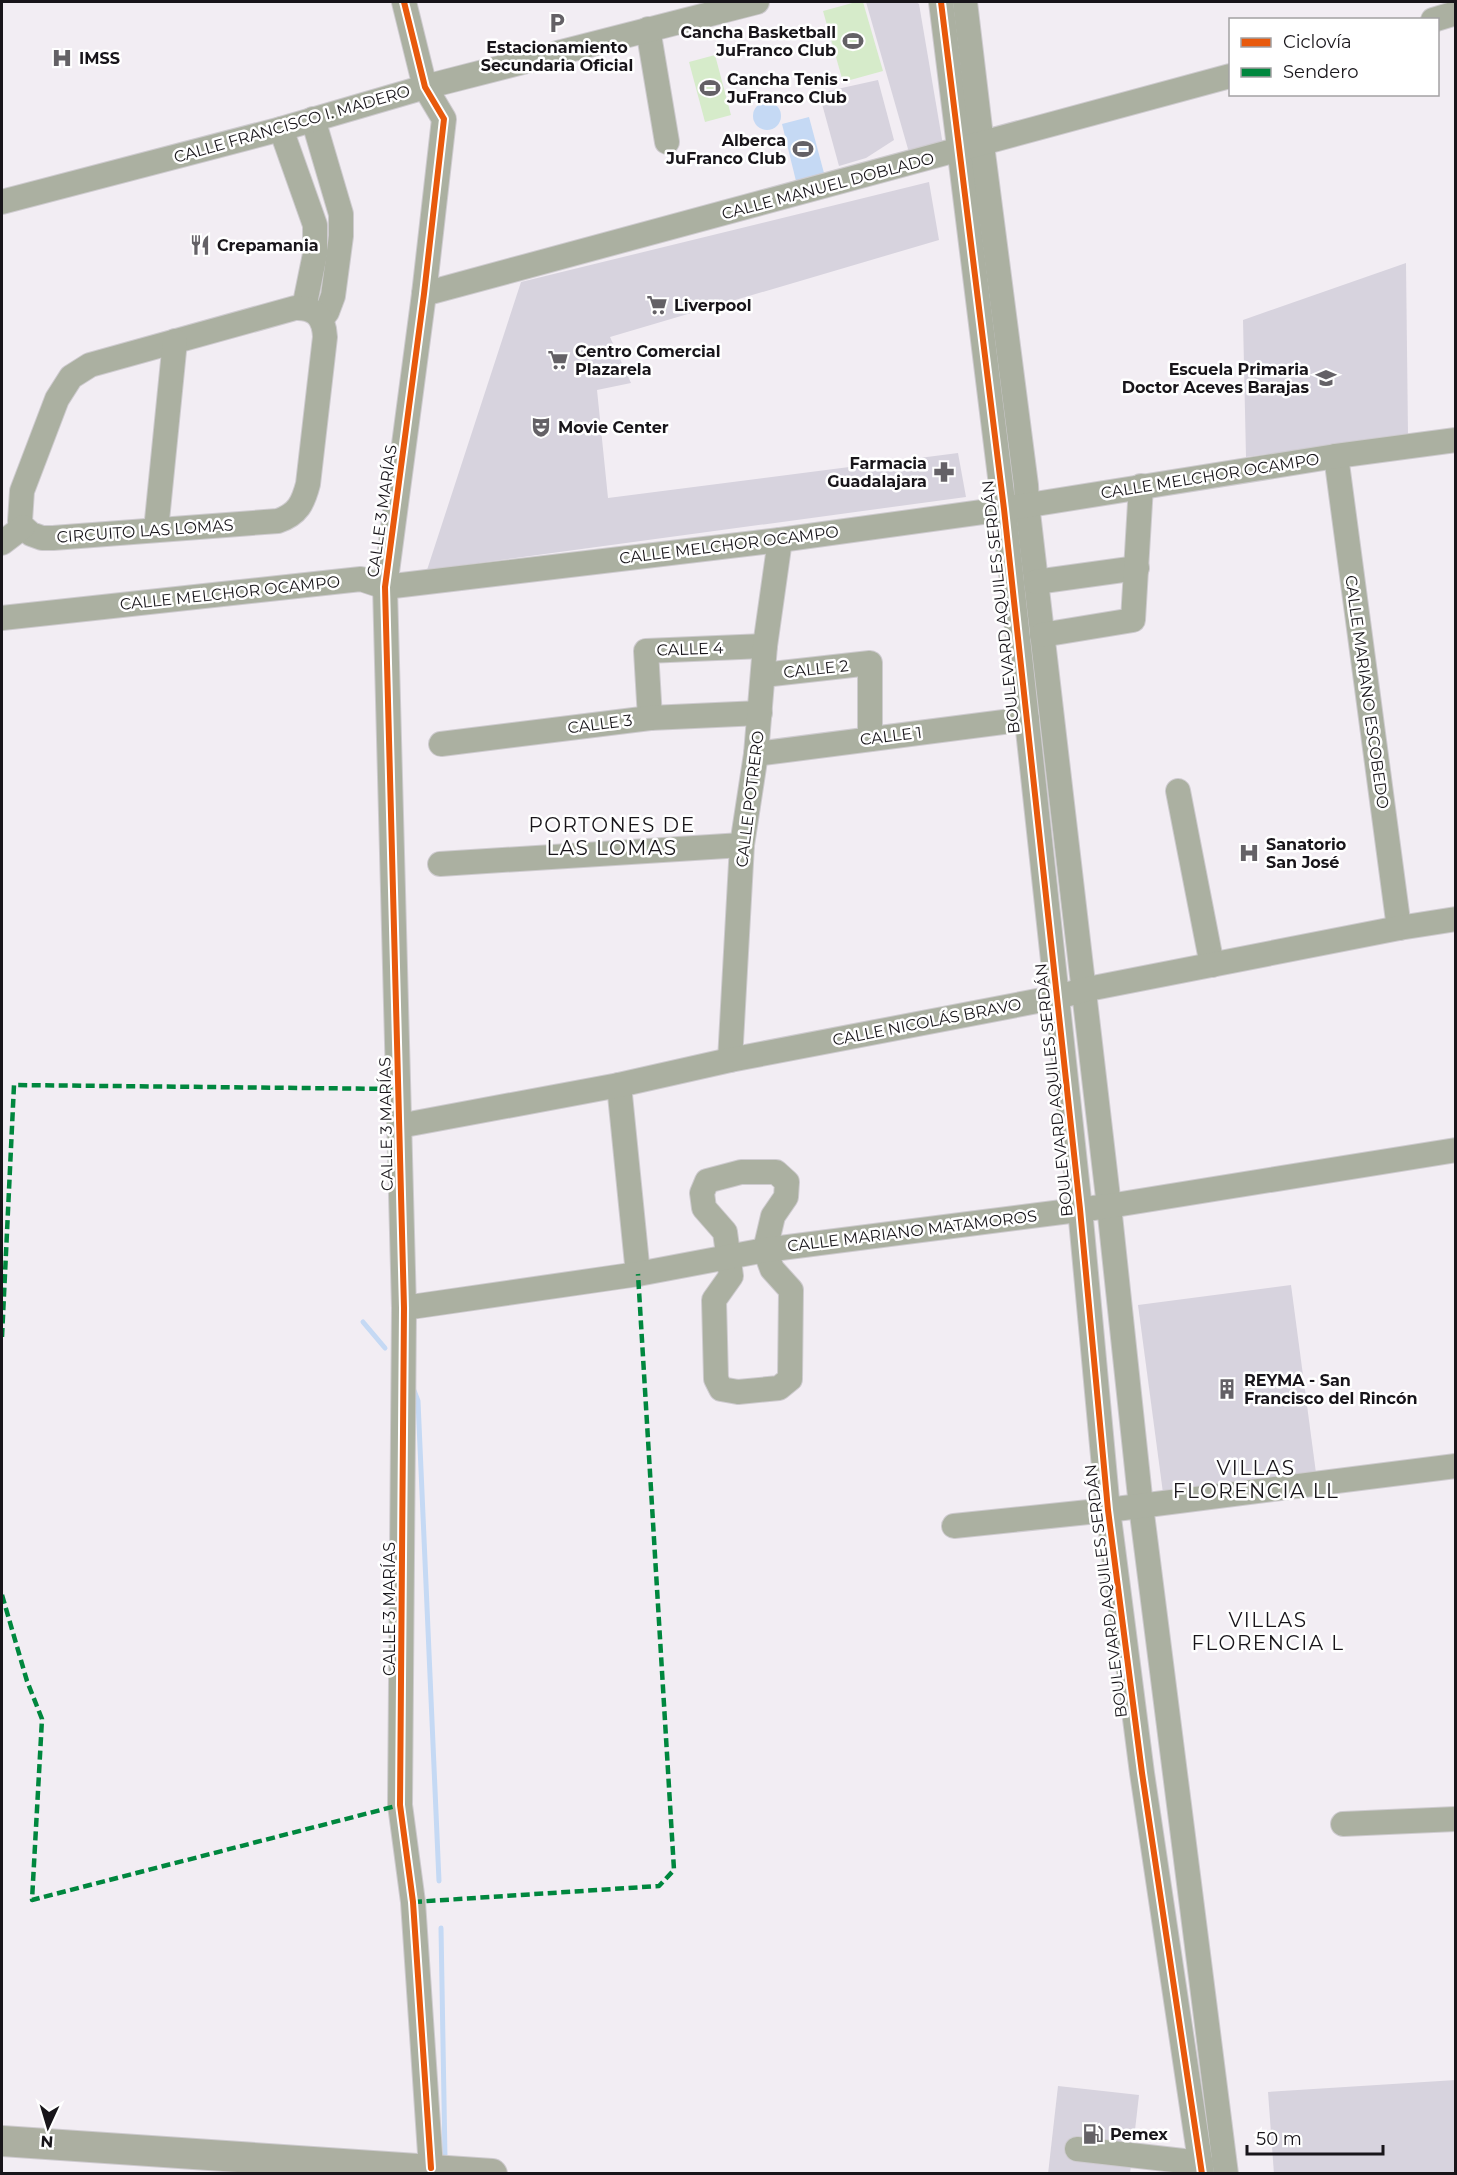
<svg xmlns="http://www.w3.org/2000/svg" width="1457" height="2175" font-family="Montserrat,sans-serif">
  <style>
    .green { fill: #d6ebca }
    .water { fill: #c5d9f4 }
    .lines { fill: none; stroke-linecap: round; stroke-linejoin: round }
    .stream { stroke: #c5d9f4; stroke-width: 5 }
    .building { fill: #d7d3de }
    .minor-casing { stroke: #cecbcf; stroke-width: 26 }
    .major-casing { stroke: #cecbcf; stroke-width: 32 }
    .minor { stroke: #abb0a1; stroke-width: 24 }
    .major { stroke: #acafa1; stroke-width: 30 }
    .quiet { stroke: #00873e; stroke-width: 4.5; stroke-dasharray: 9 4.5; stroke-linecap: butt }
    .cycleway-casing { stroke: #fff; stroke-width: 10 }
    .cycleway { stroke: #e8590c; stroke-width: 6 }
    .labels { text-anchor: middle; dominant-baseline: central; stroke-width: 5; stroke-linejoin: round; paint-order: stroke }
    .poi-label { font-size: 16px; font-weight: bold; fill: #18151a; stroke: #fff; text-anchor: start }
    .street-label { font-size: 16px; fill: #18151a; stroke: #fff }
    .quarter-label { font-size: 20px; letter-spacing: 1.5px; fill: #18151a; stroke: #fff }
  </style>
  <rect width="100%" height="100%" fill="#f2edf3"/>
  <g class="green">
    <polygon points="856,2 863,2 883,71 843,82 823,11"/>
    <polygon points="715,55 731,115 705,122 689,62"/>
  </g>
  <g class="water">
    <circle cx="767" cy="116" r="14"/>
    <polygon points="809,117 824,173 796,181 782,124"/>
  </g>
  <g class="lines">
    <g class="stream">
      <polyline points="363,1322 385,1348"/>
      <polyline points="413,1388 418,1401 439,1881"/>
      <polyline points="441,1928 445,2158"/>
    </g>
  </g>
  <g class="building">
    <polygon points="866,2 916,2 919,4 943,145 910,156"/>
    <polygon points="878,80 894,140 866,158 839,166 819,93"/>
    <polygon points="929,182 939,240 610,337 631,383 597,390 608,498 958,453 966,497 427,570 521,282"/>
    <polygon points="1406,263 1408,435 1246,457 1243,320"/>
    <polygon points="1291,1285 1316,1473 1163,1493 1138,1305"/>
    <polygon points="1456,2080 1456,2174 1274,2174 1268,2092"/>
    <polygon points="1058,2086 1139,2095 1130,2174 1048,2174"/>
  </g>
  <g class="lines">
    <g class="minor-casing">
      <g id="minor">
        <polyline points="404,2 425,87 444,119 424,294 385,587 404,1308 400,1805 413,1902 431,2168"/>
        <polyline points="941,2 1004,509 1080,1209 1108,1510 1142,1773 1202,2174"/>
        <polyline points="965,2 982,145 1026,485 1027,504 1109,1206 1141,1506 1226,2174"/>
        <polyline points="1433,20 1456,13"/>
        <polyline points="648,29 667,142"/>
        <polyline points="313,119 341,214 341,236 333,296 327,312 322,318"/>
        <polyline points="281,129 315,225 315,254 304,308"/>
        <polyline points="2,202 281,129 425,87 757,2"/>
        <polyline points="424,294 1230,76"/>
        <path d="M295,308C315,307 324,317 325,337L308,484C303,503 298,514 278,521L53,538H42L31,534L23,527L20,521L22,491L57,399L71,377L90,365Z"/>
        <polyline points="1336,456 1399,928"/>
        <polyline points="156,530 175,341"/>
        <polyline points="2,543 23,527"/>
        <polyline points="1036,582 1137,568"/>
        <polyline points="2,618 361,579 385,587 780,540 1004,509 1336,456 1456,440"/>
        <polyline points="1042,635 1133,620 1141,486"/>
        <polyline points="763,675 870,663 870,739"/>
        <polyline points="650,718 646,651 765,646"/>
        <polyline points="441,744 650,718 760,713"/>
        <polyline points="756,754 1027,719"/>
        <polyline points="1178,791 1212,965"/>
        <polyline points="440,864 742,845"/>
        <polyline points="730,1060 742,845 756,754 765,646 780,540"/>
        <polyline points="619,1085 638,1274"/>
        <polyline points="399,1126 619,1085 730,1060 1058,997 1083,990 1399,928 1456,919"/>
        <polygon points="741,1172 776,1172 787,1182 786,1197 773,1216 765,1250 772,1269 791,1290 790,1379 779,1388 738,1392 721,1389 716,1379 714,1300 731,1276 725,1232 704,1208 702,1193 707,1181"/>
        <polyline points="404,1308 638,1274 765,1250 1109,1206 1456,1150"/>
        <polyline points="954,1526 1108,1510 1456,1466"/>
        <polyline points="1343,1824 1456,1819"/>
        <polyline points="1077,2149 1201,2163"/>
      </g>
    </g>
    <g class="major-casing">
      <polyline id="major" points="2,2141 492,2174"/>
    </g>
    <use href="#minor" class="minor"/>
    <use href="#major" class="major"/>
    <g class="quiet">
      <polyline points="2,1337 14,1085 399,1089"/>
      <polyline points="2,1595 27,1681 42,1719 32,1900 400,1805"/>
      <polyline points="413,1902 659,1886 674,1870 638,1274"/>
    </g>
    <g class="cycleway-casing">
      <g id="cycleway">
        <polyline points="404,2 425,87 444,119 424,294 385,587 404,1308 400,1805 413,1902 431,2168"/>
        <polyline points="941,2 1004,509 1080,1209 1108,1510 1142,1773 1202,2174"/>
      </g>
    </g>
    <use href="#cycleway" class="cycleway"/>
  </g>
  <defs>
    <g id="parking-bare" transform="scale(1.62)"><path d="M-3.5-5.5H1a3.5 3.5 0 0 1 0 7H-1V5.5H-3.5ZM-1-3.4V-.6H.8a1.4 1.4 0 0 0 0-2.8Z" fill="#646166" stroke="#fff" stroke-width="2.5" paint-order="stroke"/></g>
    <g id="stadium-bare" transform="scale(1.62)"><path d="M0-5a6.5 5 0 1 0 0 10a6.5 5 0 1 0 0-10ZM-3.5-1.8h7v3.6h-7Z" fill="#646166" stroke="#fff" stroke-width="2.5" paint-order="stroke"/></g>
    <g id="hospital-bare" transform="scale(1.62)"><path d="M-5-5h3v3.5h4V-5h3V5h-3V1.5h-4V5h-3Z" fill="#646166" stroke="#fff" stroke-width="2.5" paint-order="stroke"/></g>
    <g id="restaurant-bare" transform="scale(1.62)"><path d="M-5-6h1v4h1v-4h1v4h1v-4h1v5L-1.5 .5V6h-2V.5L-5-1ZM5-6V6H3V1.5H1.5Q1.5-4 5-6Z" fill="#646166" stroke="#fff" stroke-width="2.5" paint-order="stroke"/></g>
    <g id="supermarket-bare" transform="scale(1.62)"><path d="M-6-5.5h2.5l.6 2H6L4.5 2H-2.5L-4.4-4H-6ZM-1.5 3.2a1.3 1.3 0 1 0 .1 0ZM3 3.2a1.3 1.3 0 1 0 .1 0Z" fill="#646166" stroke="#fff" stroke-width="2.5" paint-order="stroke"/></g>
    <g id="school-bare" transform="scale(1.62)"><path d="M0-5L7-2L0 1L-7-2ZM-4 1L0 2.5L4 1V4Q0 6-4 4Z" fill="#646166" stroke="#fff" stroke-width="2.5" paint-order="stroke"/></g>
    <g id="theatre-bare" transform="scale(1.62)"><path d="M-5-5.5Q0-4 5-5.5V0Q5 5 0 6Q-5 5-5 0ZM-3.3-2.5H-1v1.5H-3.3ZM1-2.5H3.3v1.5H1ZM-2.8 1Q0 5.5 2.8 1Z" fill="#646166" stroke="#fff" stroke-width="2.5" paint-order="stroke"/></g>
    <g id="pharmacy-bare" transform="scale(1.62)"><path d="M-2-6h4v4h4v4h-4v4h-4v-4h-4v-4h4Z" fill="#646166" stroke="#fff" stroke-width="2.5" paint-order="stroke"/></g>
    <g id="building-bare" transform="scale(1.62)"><path d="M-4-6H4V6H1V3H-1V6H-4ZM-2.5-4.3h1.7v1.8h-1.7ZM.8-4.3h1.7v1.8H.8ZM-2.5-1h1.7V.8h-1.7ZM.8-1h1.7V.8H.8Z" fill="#646166" stroke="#fff" stroke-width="2.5" paint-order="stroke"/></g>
    <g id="fuel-bare" transform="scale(1.62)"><path d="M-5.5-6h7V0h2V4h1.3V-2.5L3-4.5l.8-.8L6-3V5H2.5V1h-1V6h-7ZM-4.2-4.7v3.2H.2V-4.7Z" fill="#646166" stroke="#fff" stroke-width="2.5" paint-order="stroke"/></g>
  </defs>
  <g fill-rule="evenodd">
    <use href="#parking-bare" x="557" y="23"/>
    <use href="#stadium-bare" x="853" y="41"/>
    <use href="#hospital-bare" x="62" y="58"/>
    <use href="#stadium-bare" x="710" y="88"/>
    <use href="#stadium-bare" x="803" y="149"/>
    <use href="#restaurant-bare" x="200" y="245"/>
    <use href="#supermarket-bare" x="657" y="305"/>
    <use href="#supermarket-bare" x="558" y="360"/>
    <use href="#school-bare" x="1326" y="378"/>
    <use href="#theatre-bare" x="541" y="427"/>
    <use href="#pharmacy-bare" x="944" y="472"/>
    <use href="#hospital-bare" x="1249" y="853"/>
    <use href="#building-bare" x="1227" y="1389"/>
    <use href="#fuel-bare" x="1093" y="2134"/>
  </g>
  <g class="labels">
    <g class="poi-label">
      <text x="836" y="32" text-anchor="end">Cancha Basketball<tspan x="836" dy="18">JuFranco Club</tspan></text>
      <text x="557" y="47" text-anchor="middle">Estacionamiento<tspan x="557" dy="18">Secundaria Oficial</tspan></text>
      <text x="79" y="58">IMSS</text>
      <text x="727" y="79">Cancha Tenis -<tspan x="727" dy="18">JuFranco Club</tspan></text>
      <text x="786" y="140" text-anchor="end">Alberca<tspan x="786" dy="18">JuFranco Club</tspan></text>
      <text x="217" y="245">Crepamania</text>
      <text x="674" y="305">Liverpool</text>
      <text x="575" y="351">Centro Comercial<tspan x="575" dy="18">Plazarela</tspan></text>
      <text x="1309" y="369" text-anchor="end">Escuela Primaria<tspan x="1309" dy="18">Doctor Aceves Barajas</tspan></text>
      <text x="558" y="427">Movie Center</text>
      <text x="927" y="463" text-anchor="end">Farmacia<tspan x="927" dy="18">Guadalajara</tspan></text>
      <text x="1266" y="844">Sanatorio<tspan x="1266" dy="18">San José</tspan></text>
      <text x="1244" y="1380">REYMA - San<tspan x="1244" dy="18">Francisco del Rincón</tspan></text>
      <text x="1110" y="2134">Pemex</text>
    </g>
    <g class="street-label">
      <text transform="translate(292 124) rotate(-16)">CALLE FRANCISCO I. MADERO</text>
      <text transform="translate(828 186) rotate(-15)">CALLE MANUEL DOBLADO</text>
      <text transform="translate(1210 476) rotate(-9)">CALLE MELCHOR OCAMPO</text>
      <text transform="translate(382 511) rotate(-82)">CALLE 3 MARÍAS</text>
      <text transform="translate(145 531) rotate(-4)">CIRCUITO LAS LOMAS</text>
      <text transform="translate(729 545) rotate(-7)">CALLE MELCHOR OCAMPO</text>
      <text transform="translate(230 593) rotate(-6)">CALLE MELCHOR OCAMPO</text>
      <text transform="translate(1001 607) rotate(-96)">BOULEVARD AQUILES SERDÁN</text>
      <text transform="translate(690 649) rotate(-2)">CALLE 4</text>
      <text transform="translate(816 669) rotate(-6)">CALLE 2</text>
      <text transform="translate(1367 692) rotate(82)">CALLE MARIANO ESCOBEDO</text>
      <text transform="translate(600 724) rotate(-7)">CALLE 3</text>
      <text transform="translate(891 736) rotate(-7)">CALLE 1</text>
      <text transform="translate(750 799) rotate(-83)">CALLE POTRERO</text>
      <text transform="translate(927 1022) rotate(-11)">CALLE NICOLÁS BRAVO</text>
      <text transform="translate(1054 1090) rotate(-96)">BOULEVARD AQUILES SERDÁN</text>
      <text transform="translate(386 1124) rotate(-91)">CALLE 3 MARÍAS</text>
      <text transform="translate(912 1231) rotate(-7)">CALLE MARIANO MATAMOROS</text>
      <text transform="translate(1106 1591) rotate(-97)">BOULEVARD AQUILES SERDÁN</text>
      <text transform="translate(389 1609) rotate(-90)">CALLE 3 MARÍAS</text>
    </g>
    <g class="quarter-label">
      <text x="612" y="825">PORTONES DE<tspan x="612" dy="23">LAS LOMAS</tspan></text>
      <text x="1256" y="1468">VILLAS<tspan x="1256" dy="23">FLORENCIA LL</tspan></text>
      <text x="1268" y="1620">VILLAS<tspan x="1268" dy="23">FLORENCIA L</tspan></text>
    </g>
  </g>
  <rect width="1457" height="2175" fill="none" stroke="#18151a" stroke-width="6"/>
  <rect x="1229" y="18" width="210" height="78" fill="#ffffff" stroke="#a3a1a3" stroke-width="1.5"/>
  <rect x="1241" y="38" width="30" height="9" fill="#e8590c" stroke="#a3a1a3" stroke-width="1.5"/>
  <text x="1283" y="48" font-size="18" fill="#18151a">Ciclovía</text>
  <rect x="1241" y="68" width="30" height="9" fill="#00873e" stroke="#a3a1a3" stroke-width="1.5"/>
  <text x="1283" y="78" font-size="18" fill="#18151a">Sendero</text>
  <g transform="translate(48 2127) rotate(184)" stroke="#ffffff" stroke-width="4.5" paint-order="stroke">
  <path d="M0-4.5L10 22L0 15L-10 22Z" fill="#18151a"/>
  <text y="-9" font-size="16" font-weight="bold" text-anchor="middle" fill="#18151a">N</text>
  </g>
  <path d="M1247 2145v9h136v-9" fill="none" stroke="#18151a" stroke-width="3"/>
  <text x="1256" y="2145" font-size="18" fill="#18151a" stroke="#ffffff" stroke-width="4.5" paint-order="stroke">50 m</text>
</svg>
